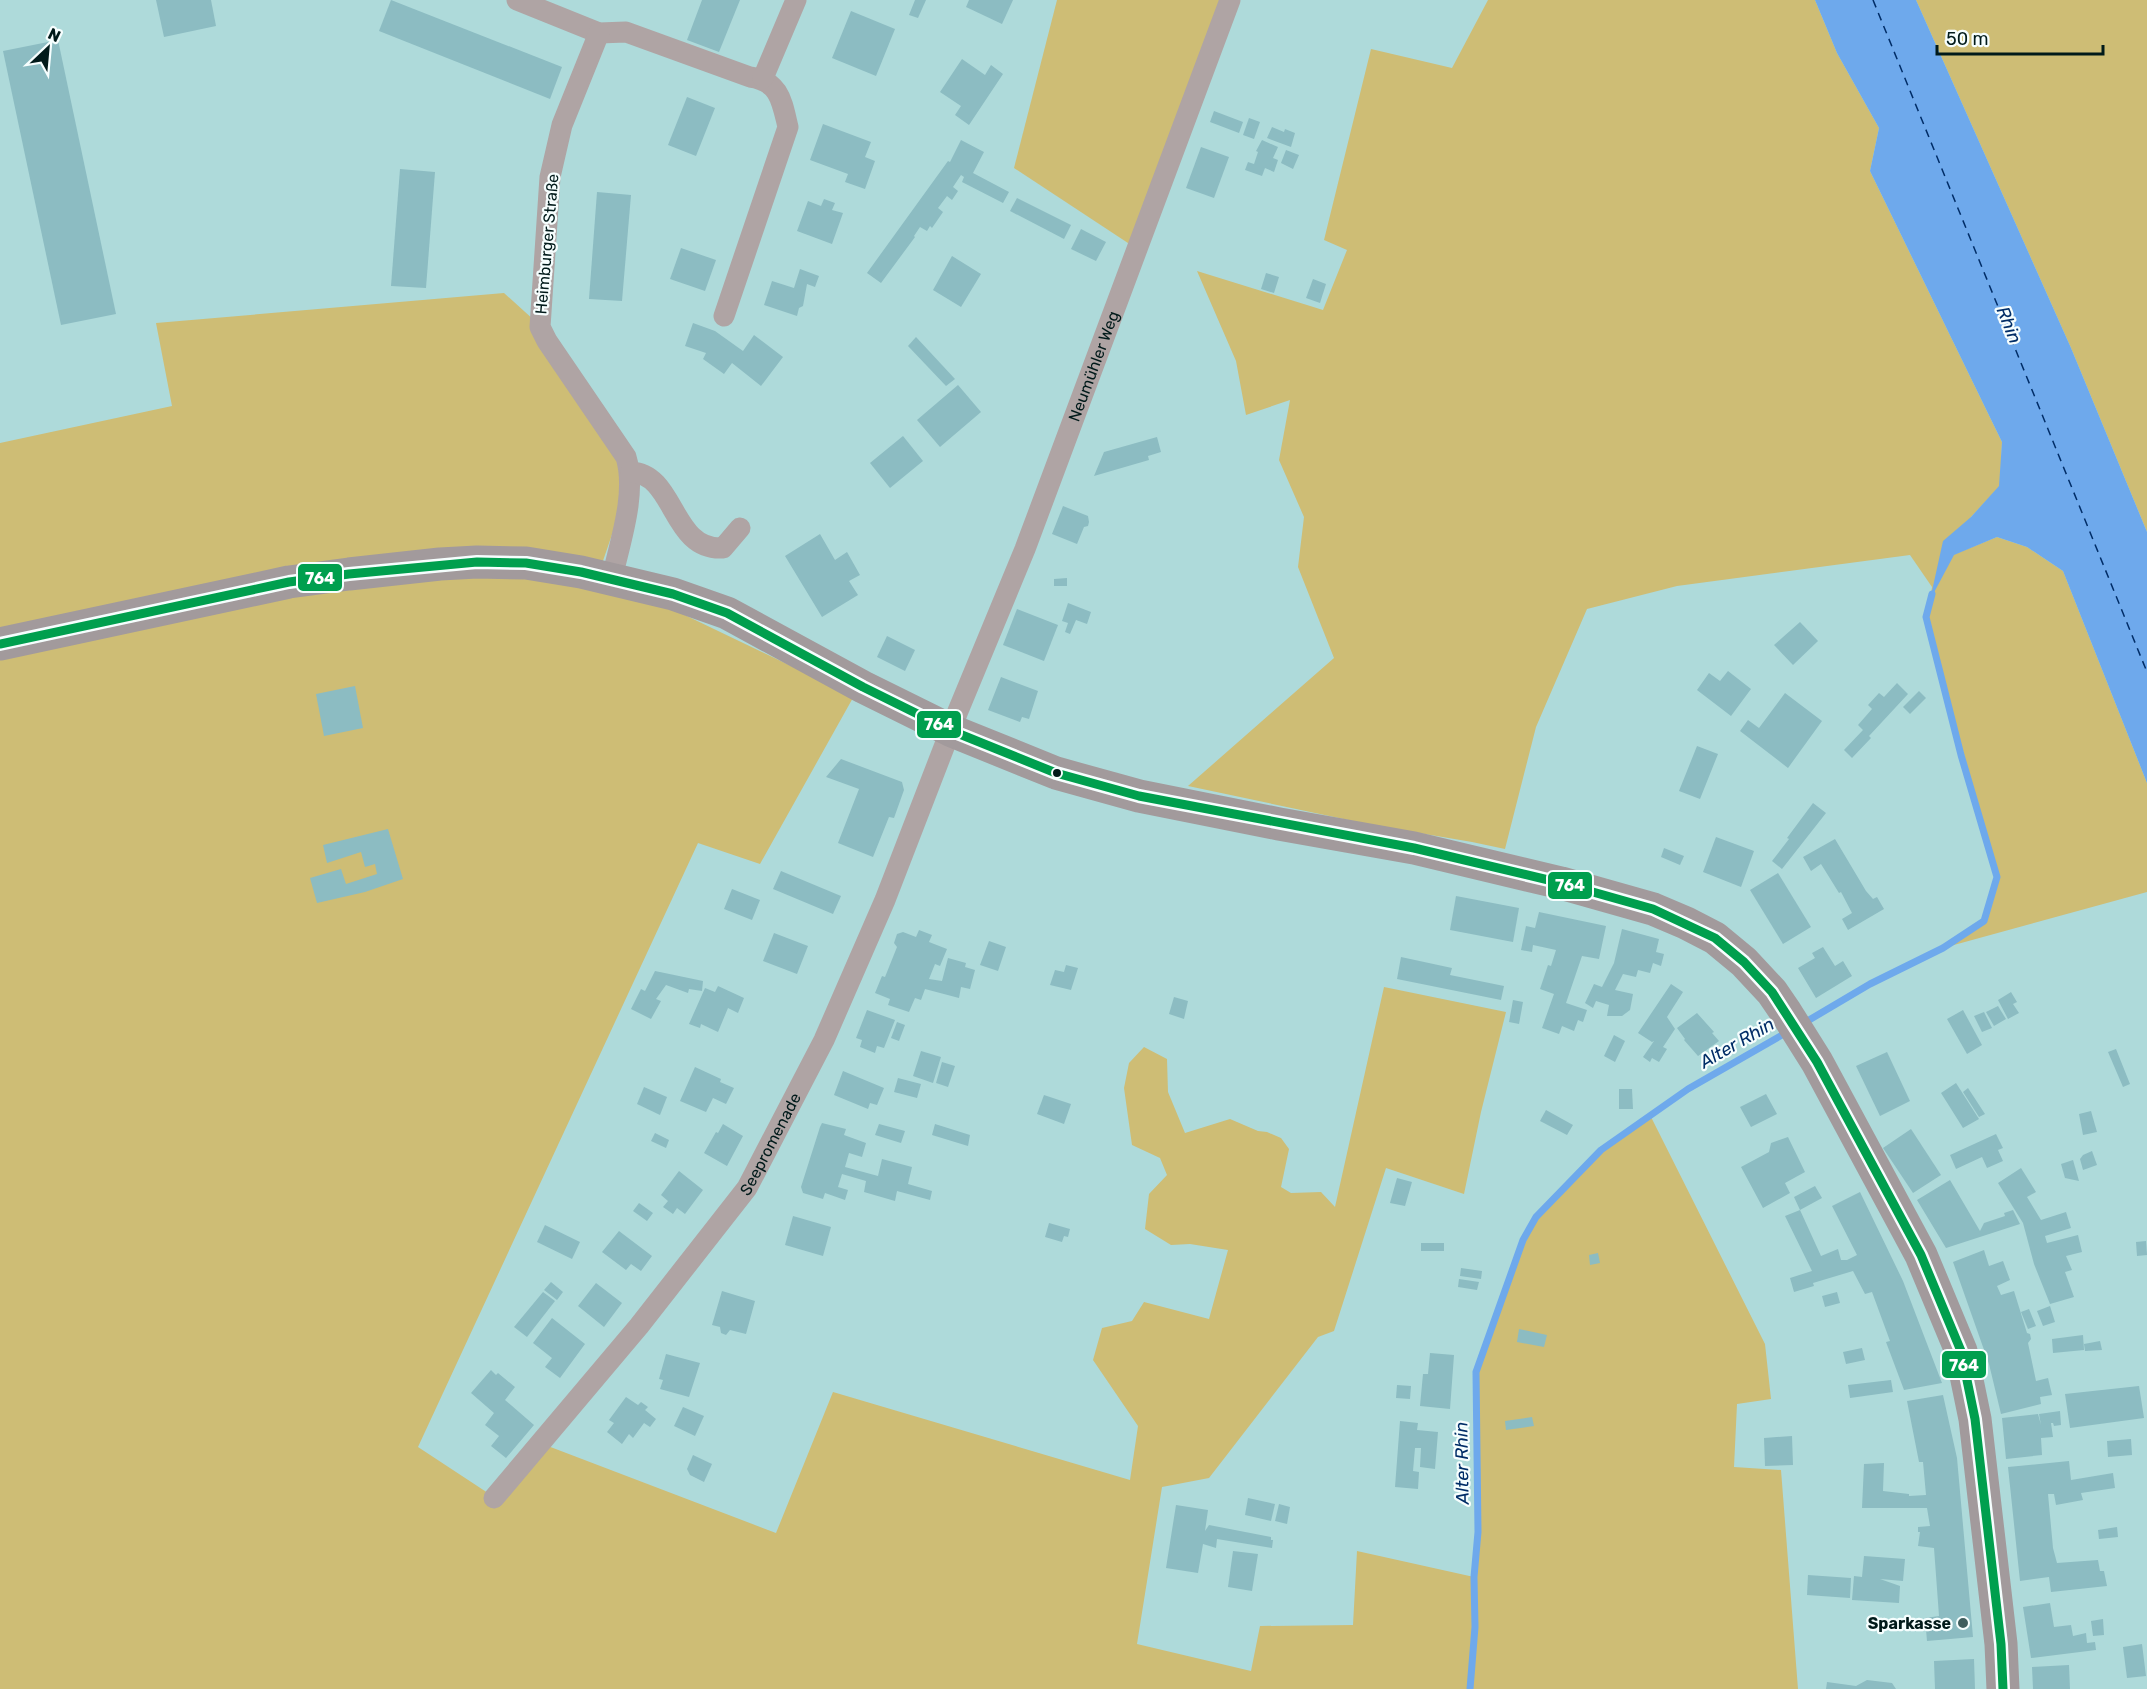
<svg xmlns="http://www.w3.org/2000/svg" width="2147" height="1689" font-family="Rubik,sans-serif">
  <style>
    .green { fill: #cebd75 }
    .water { fill: #6ea9ec }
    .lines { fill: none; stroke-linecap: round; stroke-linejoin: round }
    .stream { stroke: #6ea9ec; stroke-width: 7 }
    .ferry { stroke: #012d67; stroke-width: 1.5; stroke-dasharray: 8 6; stroke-linecap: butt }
    .building { fill: #8cbcc2 }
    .street { stroke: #afa4a4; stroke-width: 21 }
    .primary { stroke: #a29a9c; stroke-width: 33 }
    .bus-1-casing { stroke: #f6fefe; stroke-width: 14 }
    .bus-1 { stroke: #009f4e; stroke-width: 9 }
    .bus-dot { fill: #011a1a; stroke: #f6fefe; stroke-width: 2 }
    .poi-dot { fill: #3e5d5d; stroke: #f6fefe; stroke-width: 2 }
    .labels { text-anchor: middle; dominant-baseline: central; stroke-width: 4.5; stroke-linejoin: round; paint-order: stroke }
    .street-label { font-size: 16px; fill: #011a1a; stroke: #f6fefe }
    .poi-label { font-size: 16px; font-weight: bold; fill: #011a1a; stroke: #f6fefe; text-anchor: end }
    .water-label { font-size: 18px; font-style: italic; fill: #012d67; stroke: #f6fefe }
    .line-badge { stroke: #f6fefe; stroke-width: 2 }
    .badge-label { font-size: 16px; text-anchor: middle; font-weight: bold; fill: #fff }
  </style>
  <rect width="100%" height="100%" fill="#aedada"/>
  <g class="green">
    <polygon points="1057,0 1227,0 1131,245 1014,168"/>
    <polygon points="1488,0 1815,0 1837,53 1879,128 1870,171 2002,442 2000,486 1971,517 1955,554 1997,537 2027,547 2063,571 2147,783 2147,892 1943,948 1984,921 1997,877 1927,617 1932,587 1910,555 1677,586 1587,609 1536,727 1505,849 1472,842 1372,825 1188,786 1334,658 1298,567 1304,517 1279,460 1290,400 1246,415 1236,361 1197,271 1323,310 1347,250 1324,240 1371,49 1452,68"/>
    <polygon points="1916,0 2147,0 2147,532 2071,348"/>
    <polygon points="504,293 535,321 621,459 627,491 595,584 666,606 854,696 760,864 698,843 418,1447 494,1497 540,1443 776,1533 833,1392 1130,1480 1138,1426 1093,1360 1102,1328 1132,1321 1144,1302 1209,1319 1228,1250 1190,1244 1171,1245 1145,1229 1149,1194 1167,1175 1160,1158 1132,1145 1124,1088 1129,1063 1144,1047 1167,1059 1168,1092 1185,1133 1230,1119 1258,1131 1267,1132 1281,1138 1289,1149 1281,1187 1291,1193 1321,1192 1335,1207 1384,987 1506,1012 1481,1112 1464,1194 1386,1168 1334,1331 1318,1337 1209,1478 1162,1487 1137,1644 1251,1671 1260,1626 1353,1625 1357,1551 1474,1577 1478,1532 1476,1372 1523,1240 1536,1217 1601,1150 1650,1115 1765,1344 1771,1399 1737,1404 1734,1467 1781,1470 1798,1689 0,1689 0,443 172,406 156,323"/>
  </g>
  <polygon class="water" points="1815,0 1916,0 2071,348 2147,532 2147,783 2063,571 2027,547 1997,537 1954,555 1930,600 1943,541 1971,517 1999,486 2002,442 1870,171 1879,128 1837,53"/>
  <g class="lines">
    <g class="stream">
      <polyline points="1804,1023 1870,984 1943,948 1984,921 1997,877 1961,755 1926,617 1932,594"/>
      <polyline points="1470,1689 1475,1627 1474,1577 1478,1532 1476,1372 1523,1240 1536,1217 1601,1150 1688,1089 1789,1031"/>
    </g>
    <polyline class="ferry" points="1873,0 2147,672"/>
  </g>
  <g class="building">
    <polygon points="156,0 211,0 216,26 164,37"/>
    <polygon points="391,0 562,67 550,99 379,31"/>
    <polygon points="702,0 740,0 719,52 687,40"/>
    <polygon points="915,0 926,0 918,18 909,15"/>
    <polygon points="969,0 1013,0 1002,24 966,7"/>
    <polygon points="851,11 895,29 876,76 832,58"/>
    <polygon points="58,40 116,314 61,325 3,51"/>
    <polygon points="962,59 985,75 991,65 1003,74 969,125 955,115 961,106 940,92"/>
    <polygon points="687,97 715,108 696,156 668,145"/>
    <polygon points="1214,111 1243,122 1239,133 1210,122"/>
    <polygon points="1249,118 1260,122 1254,139 1243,135"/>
    <polygon points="823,124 871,142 865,157 875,161 865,189 845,182 848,174 810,160"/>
    <polygon points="1272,127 1284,132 1285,129 1295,133 1291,147 1267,138"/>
    <polygon points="961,140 984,152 973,173 1009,192 1003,203 962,182 964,177 961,175 953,187 958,191 952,200 947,196 938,208 943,212 932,228 930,226 927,231 920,227 914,236 915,237 881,283 867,273 948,161 950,162"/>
    <polygon points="1262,140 1278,147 1273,158 1278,160 1274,172 1265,168 1262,176 1245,170 1248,162 1254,164 1258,152 1256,151"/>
    <polygon points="1201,147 1229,157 1214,198 1186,188"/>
    <polygon points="1286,150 1299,155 1293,169 1281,163"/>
    <polygon points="400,169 435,172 426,288 391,286"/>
    <polygon points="597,192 631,195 622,301 589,299"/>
    <polygon points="1017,198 1071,225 1064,239 1010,211"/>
    <polygon points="824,199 835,203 832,210 843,213 832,244 797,231 808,201 821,206"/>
    <polygon points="1081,229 1106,242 1096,261 1071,249"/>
    <polygon points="681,248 716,260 705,291 670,279"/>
    <polygon points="952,256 981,274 961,307 933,290"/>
    <polygon points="800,269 819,276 815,287 807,284 803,306 799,308 797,316 764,305 772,281 794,288"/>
    <polygon points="1266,273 1279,277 1274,293 1261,289"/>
    <polygon points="1313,279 1326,284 1320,303 1306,298"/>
    <polygon points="693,323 715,331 743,351 754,335 783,357 761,386 732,363 724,374 703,359 706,353 685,346"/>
    <polygon points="916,337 955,379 946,386 908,346"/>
    <polygon points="958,385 981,412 940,447 917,420"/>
    <polygon points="903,436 923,461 890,488 870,463"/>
    <polygon points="1157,437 1161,452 1148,456 1149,460 1094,476 1104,452"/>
    <polygon points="1063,506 1088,516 1089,522 1088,526 1084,527 1077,544 1052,534"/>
    <polygon points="820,534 835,560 847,552 860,575 849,581 858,595 822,617 785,556"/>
    <polygon points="1067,578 1067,586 1054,586 1054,579"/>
    <polygon points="1068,603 1091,612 1087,624 1076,620 1070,634 1065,632 1068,623 1062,621"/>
    <polygon points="1017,609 1058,625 1044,661 1003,645"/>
    <polygon points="1800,622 1818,641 1793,665 1774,645"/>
    <polygon points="887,636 915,650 905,671 877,657"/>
    <polygon points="1728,671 1751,689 1731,716 1697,690 1709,673 1720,681"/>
    <polygon points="1001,677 1038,691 1029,719 1022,717 1020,722 988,710"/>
    <polygon points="1897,683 1908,694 1869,736 1871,738 1852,758 1844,750 1863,730 1858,725 1872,709 1868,705 1879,693 1884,697"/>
    <polygon points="355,686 363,728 324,736 316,694"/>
    <polygon points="1919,691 1926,698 1910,714 1903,707"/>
    <polygon points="1785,693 1822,721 1788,768 1740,731 1748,720 1759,728"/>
    <polygon points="1697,746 1718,754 1700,799 1679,791"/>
    <polygon points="841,759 902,782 904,790 894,818 889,817 873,857 838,843 859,789 826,777"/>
    <polygon points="1813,803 1826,813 1782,869 1772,861 1789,839 1787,838"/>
    <polygon points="388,829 403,879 365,892 317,903 310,878 341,869 346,884 377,874 375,864 365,867 361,852 327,863 323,845"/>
    <polygon points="1716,837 1754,851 1741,887 1703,872"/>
    <polygon points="1835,839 1866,891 1873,899 1877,897 1884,909 1848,930 1842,919 1852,913 1841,892 1839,893 1821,864 1811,871 1803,857"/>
    <polygon points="1664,848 1684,856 1680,865 1661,857"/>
    <polygon points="781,871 841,896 833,914 773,889"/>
    <polygon points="1778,873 1811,927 1783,944 1750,890"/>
    <polygon points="732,889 760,900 752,920 724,909"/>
    <polygon points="1456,896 1519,908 1513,942 1450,930"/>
    <polygon points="1539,912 1606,926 1599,959 1582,956 1566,1003 1587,1010 1583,1022 1578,1020 1574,1031 1562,1026 1559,1034 1542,1028 1554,994 1540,989 1548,965 1551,966 1556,950 1533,945 1532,952 1521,950 1526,926 1535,928"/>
    <polygon points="1622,929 1659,939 1656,952 1664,954 1661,966 1653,963 1650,973 1638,970 1636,977 1623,974 1615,990 1633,994 1630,1010 1622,1016 1607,1016 1609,1005 1596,1001 1593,1008 1585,1003 1594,984 1602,987 1614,963"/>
    <polygon points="919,930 932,935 929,942 947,949 940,966 935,964 929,979 942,981 948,958 966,963 965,967 975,970 970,989 961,987 959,998 925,989 921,1000 915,998 909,1012 888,1005 890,999 875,993 882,976 885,977 897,947 894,943 897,934 903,932 916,937"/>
    <polygon points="774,933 808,946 797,974 763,961"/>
    <polygon points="989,941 1006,947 998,971 980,965"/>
    <polygon points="1823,947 1835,966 1843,961 1852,976 1816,998 1798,968 1815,958 1812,953"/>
    <polygon points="1401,957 1452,968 1450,975 1504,986 1501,1000 1397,979"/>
    <polygon points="1066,965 1078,968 1071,990 1050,985 1055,970 1064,972"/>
    <polygon points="655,971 703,981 702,991 689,989 688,993 666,985 656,999 661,1001 651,1019 631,1009 641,989 645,991"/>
    <polygon points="1671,984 1683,992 1667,1017 1675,1029 1663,1047 1667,1049 1659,1062 1652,1058 1650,1062 1643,1057 1654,1041 1652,1042 1638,1033"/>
    <polygon points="718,986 744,998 738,1013 728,1008 718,1032 701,1024 700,1028 689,1024 705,988 715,992"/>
    <polygon points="2011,992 2017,1002 2013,1004 2019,1013 2008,1019 1998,1000"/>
    <polygon points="1174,997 1188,1001 1184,1019 1169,1014"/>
    <polygon points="1513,1000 1523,1002 1519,1024 1509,1022"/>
    <polygon points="1998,1006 2006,1019 1994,1026 1986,1012"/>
    <polygon points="867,1010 895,1020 884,1048 877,1046 875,1053 860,1047 862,1040 856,1038"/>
    <polygon points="1963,1010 1982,1045 1967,1054 1947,1019"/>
    <polygon points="1984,1012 1992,1028 1982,1032 1974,1016"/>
    <polygon points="1697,1013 1714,1032 1712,1033 1719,1041 1698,1056 1684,1040 1685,1039 1677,1028"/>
    <polygon points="897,1022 905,1025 899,1041 891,1038"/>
    <polygon points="1614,1035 1625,1041 1615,1062 1604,1056"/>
    <polygon points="2116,1049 2130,1084 2123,1087 2108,1052"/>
    <polygon points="921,1051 941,1057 933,1083 913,1076"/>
    <polygon points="1887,1052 1910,1101 1880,1116 1856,1066"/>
    <polygon points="942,1062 955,1066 948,1087 936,1083"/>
    <polygon points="695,1067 721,1079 720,1082 734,1088 726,1104 713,1098 706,1112 680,1101"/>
    <polygon points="843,1071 884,1088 877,1105 870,1103 868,1109 834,1095"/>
    <polygon points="898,1078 921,1084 917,1098 894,1092"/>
    <polygon points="1956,1083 1979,1119 1963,1128 1941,1093"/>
    <polygon points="644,1087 667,1097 660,1115 637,1104"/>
    <polygon points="1968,1088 1985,1114 1979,1117 1963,1092"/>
    <polygon points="1619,1089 1632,1089 1633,1109 1619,1109"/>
    <polygon points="1766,1094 1777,1114 1751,1127 1740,1107"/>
    <polygon points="1044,1095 1071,1104 1064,1124 1037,1114"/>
    <polygon points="1546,1110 1573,1125 1567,1135 1540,1121"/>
    <polygon points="2091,1111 2097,1132 2083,1135 2079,1114"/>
    <polygon points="822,1123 846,1129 844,1135 866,1143 862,1157 849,1153 845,1167 878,1176 882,1159 912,1167 908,1184 932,1191 930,1200 897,1191 895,1201 864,1192 866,1181 842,1174 838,1187 848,1190 845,1200 825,1193 823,1199 803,1193 801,1187 820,1127"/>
    <polygon points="723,1124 743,1136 727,1166 704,1153 716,1132 718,1133"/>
    <polygon points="879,1124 905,1131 901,1143 875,1135"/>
    <polygon points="935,1124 970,1135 968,1146 932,1135"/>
    <polygon points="1911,1129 1941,1175 1913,1193 1883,1148"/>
    <polygon points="655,1133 669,1140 666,1148 651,1141"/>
    <polygon points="1996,1134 2003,1148 1998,1150 2003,1161 1987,1168 1982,1157 1956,1169 1950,1155"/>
    <polygon points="1788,1137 1805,1172 1785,1183 1790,1193 1763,1208 1741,1167 1769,1152 1771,1143"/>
    <polygon points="2092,1151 2097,1165 2083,1170 2080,1159 2083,1155"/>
    <polygon points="2073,1160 2079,1181 2065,1178 2061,1164"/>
    <polygon points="2021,1168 2036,1192 2027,1197 2041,1220 2066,1212 2071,1228 2045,1236 2047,1243 2078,1235 2082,1252 2066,1256 2072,1270 2065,1272 2074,1297 2050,1304 2034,1264 2023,1223 1998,1183"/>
    <polygon points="679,1171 703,1190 685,1214 677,1208 673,1214 663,1207 668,1201 661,1195"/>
    <polygon points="1397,1178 1412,1182 1405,1206 1390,1203"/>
    <polygon points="1950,1180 1980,1231 1984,1223 2005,1216 2004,1213 2013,1210 2020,1224 1946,1248 1917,1200"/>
    <polygon points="1815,1186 1822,1198 1800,1210 1821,1256 1838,1249 1841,1260 1847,1260 1857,1255 1832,1206 1860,1192 1903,1281 1942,1383 1904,1390 1886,1342 1890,1341 1872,1292 1865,1294 1853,1271 1813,1283 1814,1286 1794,1292 1790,1278 1812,1271 1785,1216 1800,1210 1794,1197"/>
    <polygon points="639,1203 653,1213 647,1221 633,1211"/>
    <polygon points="793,1216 831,1227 823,1256 785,1245"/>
    <polygon points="1049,1223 1070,1229 1068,1237 1064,1236 1062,1242 1045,1237"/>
    <polygon points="545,1225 580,1242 572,1259 537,1242"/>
    <polygon points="619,1231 652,1256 641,1271 631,1264 626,1270 602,1252"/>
    <polygon points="2146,1241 2147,1255 2137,1256 2136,1242"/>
    <rect x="1421" y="1243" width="23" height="8"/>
    <polygon points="1984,1250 1989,1266 2003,1261 2010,1280 1997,1286 2001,1295 2014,1291 2027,1333 2030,1334 2031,1339 2028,1343 2036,1381 2048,1378 2052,1395 2040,1397 2041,1404 2001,1414 1989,1364 1953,1262"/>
    <polygon points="1598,1253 1600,1263 1590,1265 1589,1255"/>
    <polygon points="1461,1268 1482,1271 1481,1279 1460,1276"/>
    <polygon points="1459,1279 1479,1282 1477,1290 1458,1287"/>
    <polygon points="551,1282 563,1292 557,1300 544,1290"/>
    <polygon points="596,1283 622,1303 604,1327 578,1306"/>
    <polygon points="722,1291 755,1301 746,1334 730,1330 726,1335 721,1333 720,1327 712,1325"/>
    <polygon points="543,1292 555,1301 527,1337 514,1327"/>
    <polygon points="1837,1292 1840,1303 1825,1307 1822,1296"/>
    <polygon points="2050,1306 2055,1322 2043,1326 2037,1311"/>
    <polygon points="2029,1309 2036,1326 2028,1329 2021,1312"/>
    <polygon points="552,1318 585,1344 560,1378 545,1367 552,1358 533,1343"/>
    <polygon points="1519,1329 1547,1335 1544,1347 1517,1342"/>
    <polygon points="2083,1335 2084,1350 2053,1353 2052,1339"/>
    <polygon points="2100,1341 2102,1350 2085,1351 2084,1344"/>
    <polygon points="1862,1348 1865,1360 1846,1364 1843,1352"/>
    <polygon points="1430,1353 1454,1355 1450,1409 1420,1406 1423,1374 1428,1374"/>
    <polygon points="666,1354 700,1363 689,1397 660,1389 663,1380 659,1379"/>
    <polygon points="491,1370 496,1375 498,1373 515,1387 505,1400 534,1425 506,1458 491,1446 499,1436 485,1425 494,1413 471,1393"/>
    <polygon points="1891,1380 1893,1392 1850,1398 1848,1385"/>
    <polygon points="1397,1385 1411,1386 1410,1399 1396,1398"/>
    <polygon points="2139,1386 2144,1418 2070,1428 2065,1394"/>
    <polygon points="1943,1395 1957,1458 1973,1637 1927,1641 1925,1618 1939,1616 1934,1548 1918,1546 1920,1532 1918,1532 1918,1527 1930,1526 1927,1508 1862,1508 1864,1464 1884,1463 1883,1491 1909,1494 1909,1496 1926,1495 1923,1462 1919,1462 1907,1401"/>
    <polygon points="626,1397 638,1405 641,1402 648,1407 645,1410 656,1419 650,1427 644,1423 633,1438 629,1434 622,1444 607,1432 614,1423 609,1420"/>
    <polygon points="683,1407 704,1416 695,1436 674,1426"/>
    <polygon points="2060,1411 2061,1425 2054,1426 2053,1423 2051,1423 2053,1437 2041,1438 2042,1455 2006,1459 2002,1418 2038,1414 2041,1425 2039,1414"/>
    <polygon points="1532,1417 1534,1426 1506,1430 1505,1421"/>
    <polygon points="1400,1421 1418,1423 1417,1430 1438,1432 1435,1469 1420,1467 1421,1448 1415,1448 1413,1471 1419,1472 1418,1489 1395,1487"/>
    <polygon points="1792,1436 1793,1465 1765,1466 1764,1438"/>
    <polygon points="2131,1439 2132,1455 2108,1457 2107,1441"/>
    <polygon points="693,1455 712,1464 704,1482 690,1475 687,1469"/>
    <polygon points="2069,1461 2071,1480 2113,1473 2115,1488 2081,1493 2083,1500 2056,1505 2054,1494 2048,1494 2053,1548 2057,1563 2098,1560 2100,1571 2104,1571 2107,1586 2051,1592 2049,1577 2020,1581 2008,1467"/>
    <polygon points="1248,1498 1275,1504 1271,1521 1245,1515"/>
    <polygon points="1279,1504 1290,1507 1287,1524 1275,1521"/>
    <polygon points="1176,1505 1208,1510 1205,1531 1209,1525 1271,1537 1271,1540 1273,1540 1272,1548 1217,1539 1216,1548 1203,1544 1198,1573 1166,1568"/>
    <polygon points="2117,1527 2118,1537 2099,1539 2098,1530"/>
    <polygon points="1233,1551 1258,1554 1252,1591 1228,1587"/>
    <polygon points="1864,1556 1905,1559 1903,1581 1880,1579 1900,1586 1899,1603 1852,1600 1854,1576 1862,1577"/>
    <polygon points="1808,1575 1851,1578 1850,1598 1807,1595"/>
    <polygon points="2050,1603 2054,1627 2071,1625 2073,1636 2086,1633 2087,1643 2095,1642 2096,1650 2031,1658 2023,1607"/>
    <polygon points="2103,1619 2104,1635 2093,1636 2091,1621"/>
    <polygon points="2142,1644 2146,1676 2127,1678 2123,1647"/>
    <polygon points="1974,1659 1975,1689 1935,1689 1934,1661"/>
    <polygon points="2069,1665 2070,1689 2033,1689 2032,1667"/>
    <polygon points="1867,1680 1892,1683 1896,1689 1826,1689 1827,1682 1856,1686"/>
  </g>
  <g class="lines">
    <g class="street">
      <path d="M517,0L599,33L626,32L750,77C780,81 782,102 788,127L724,316"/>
      <path d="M599,33L562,125L550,177L540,327L547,341L626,457C637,493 620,542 612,578"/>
      <polyline points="763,78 796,0"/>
      <path d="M631,472C676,474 671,551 723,548L740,528"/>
      <path id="s1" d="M494,1498L639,1326L747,1188L824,1040L885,900L958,711L1025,549L1230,0"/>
    </g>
    <polyline class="primary" points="0,644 289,582 349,574 440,564 477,562 526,563 581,572 673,594 727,613 863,687 952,731 1056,773 1139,796 1279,824 1414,848 1561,883 1653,909 1686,923 1715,938 1744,962 1772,992 1785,1011 1817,1062 1921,1255 1961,1351 1975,1419 2001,1644 2003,1689"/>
    <g class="bus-1-casing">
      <polyline id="bus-1" points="0,644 289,582 349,574 477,562 526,563 581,572 673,594 727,613 863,687 952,731 1056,773 1139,796 1414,848 1561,883 1653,909 1715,938 1744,962 1772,992 1817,1062 1921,1255 1961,1351 1975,1419 2001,1644 2003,1689"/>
    </g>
    <use href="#bus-1" class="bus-1"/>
  </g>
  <circle class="bus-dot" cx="1057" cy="773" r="5"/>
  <circle class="poi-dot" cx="1963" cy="1623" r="6"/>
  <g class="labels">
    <g class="street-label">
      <text transform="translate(547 244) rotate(-85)">Heimburger Straße</text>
      <text stroke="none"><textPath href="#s1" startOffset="1293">Neumühler Weg</textPath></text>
      <text stroke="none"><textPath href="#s1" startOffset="450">Seepromenade</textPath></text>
    </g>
    <g class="poi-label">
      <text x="1951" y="1623">Sparkasse</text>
    </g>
    <g class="water-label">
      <text transform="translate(2009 325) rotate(68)">Rhin</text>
      <text transform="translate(1737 1043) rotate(-30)">Alter Rhin</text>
      <text transform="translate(1462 1463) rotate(-91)">Alter Rhin</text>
    </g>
  </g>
  <g class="line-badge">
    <rect x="297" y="563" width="46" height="29" rx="6" fill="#009f4e"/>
    <rect x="916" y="710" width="46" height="29" rx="6" fill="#009f4e"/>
    <rect x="1547" y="871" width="46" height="29" rx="6" fill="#009f4e"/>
    <rect x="1941" y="1350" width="46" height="29" rx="6" fill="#009f4e"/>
  </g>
  <g class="badge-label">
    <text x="320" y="584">764</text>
    <text x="939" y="730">764</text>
    <text x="1570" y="891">764</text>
    <text x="1964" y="1371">764</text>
  </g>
  <g transform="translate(48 48) rotate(26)" stroke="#f6fefe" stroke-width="4.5" paint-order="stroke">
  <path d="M0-4.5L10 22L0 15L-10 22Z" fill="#011a1a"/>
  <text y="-9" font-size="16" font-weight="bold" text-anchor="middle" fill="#011a1a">N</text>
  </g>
  <path d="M1937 45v9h166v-9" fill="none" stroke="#011a1a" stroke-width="3"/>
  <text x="1946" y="45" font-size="18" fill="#011a1a" stroke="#f6fefe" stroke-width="4.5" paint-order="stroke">50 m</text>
</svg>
